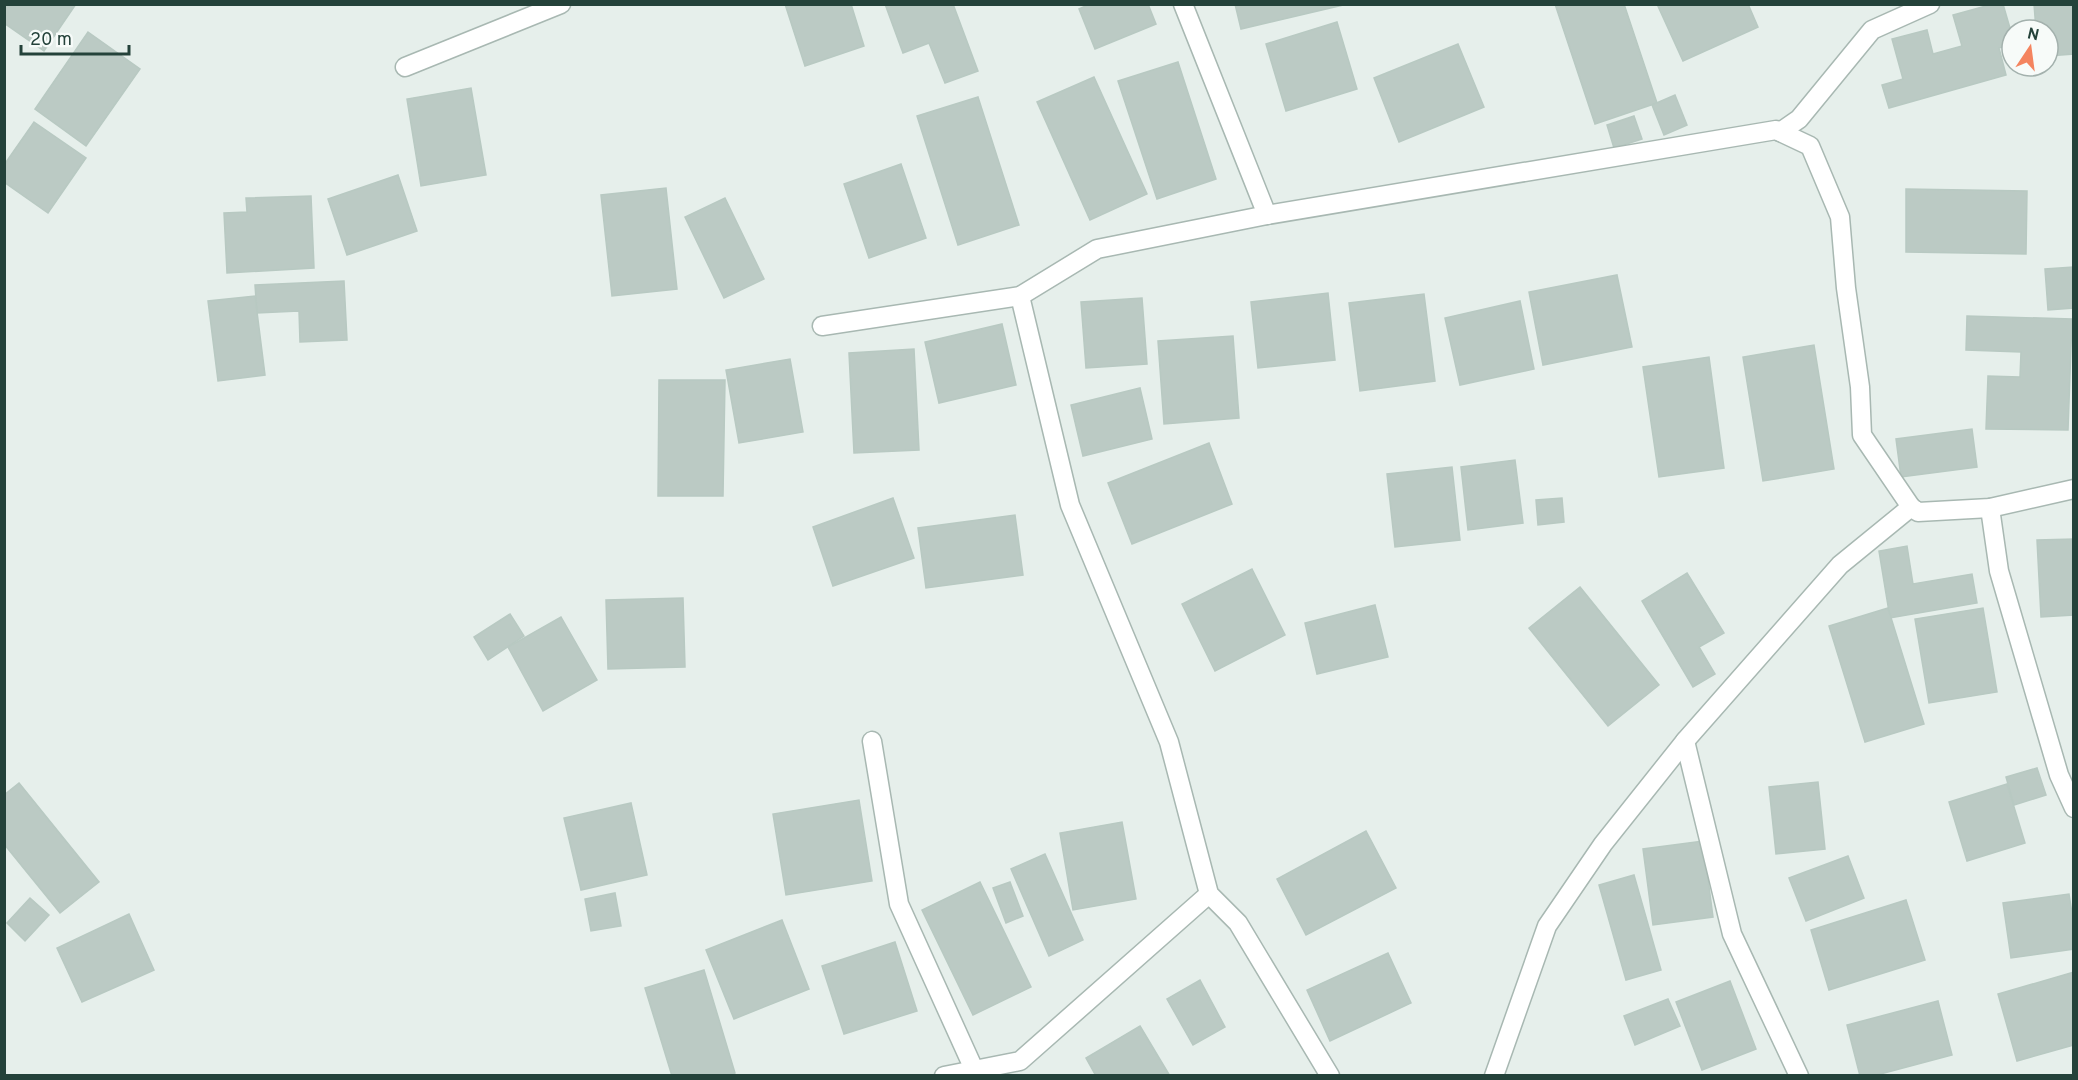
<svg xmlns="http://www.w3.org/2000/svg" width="2078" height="1080" font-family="Overpass,sans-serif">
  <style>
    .building { fill: #bbcac4; stroke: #b8c9c2; stroke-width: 1.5 }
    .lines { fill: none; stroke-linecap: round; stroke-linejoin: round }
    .minor-casing { stroke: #a8b8b2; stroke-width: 21 }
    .minor { stroke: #fff; stroke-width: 18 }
  </style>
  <rect width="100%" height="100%" fill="#e6efeb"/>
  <g class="building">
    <polygon points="4,4 76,4 44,51 4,23"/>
    <polygon points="785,4 851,4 864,46 805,66"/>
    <polygon points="885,4 953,4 978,71 945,83 929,43 903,53"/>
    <polygon points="1090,4 1148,4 1156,24 1095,49 1079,9"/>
    <polygon points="1235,4 1342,4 1343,5 1241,29"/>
    <polygon points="1555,4 1624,4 1657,103 1595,124"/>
    <polygon points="1657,4 1748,4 1758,27 1683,61"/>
    <polygon points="1993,4 2003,4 2012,35 2012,44 1999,48 2006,75 1889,108 1882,85 1903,79 1892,39 1927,30 1933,54 1962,46 1953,15"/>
    <polygon points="2034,4 2074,4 2074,54 2048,56 2048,30 2036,30"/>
    <polygon points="1337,22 1357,89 1286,111 1266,44"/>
    <polygon points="88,32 140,69 86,146 35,109"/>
    <polygon points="1458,44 1484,107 1399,142 1374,78"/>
    <polygon points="1178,62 1216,179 1157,199 1118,81"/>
    <polygon points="1094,77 1147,194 1090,220 1037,102"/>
    <polygon points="471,88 486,175 421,186 407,99"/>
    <polygon points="1675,95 1687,125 1664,135 1652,105"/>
    <polygon points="978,97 1019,225 958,245 917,116"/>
    <polygon points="1634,116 1642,139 1614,148 1607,125"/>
    <polygon points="34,122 86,158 48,213 4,182 4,165"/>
    <polygon points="901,164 926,238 869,258 844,184"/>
    <polygon points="398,175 417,231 347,255 328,199"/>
    <polygon points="666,188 677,289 612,296 601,195"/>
    <polygon points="1906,189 2027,191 2026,254 1906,252"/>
    <polygon points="311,196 314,268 227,273 224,213 247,212 246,198"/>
    <polygon points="725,198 764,279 724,298 685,217"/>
    <polygon points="2073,267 2074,308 2048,310 2045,269"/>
    <polygon points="1617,275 1632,347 1543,365 1529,292"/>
    <polygon points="344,281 347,340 300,342 299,311 257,313 255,285"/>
    <polygon points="1328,293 1335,360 1258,368 1251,302"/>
    <polygon points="1424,294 1435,381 1360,391 1349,303"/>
    <polygon points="255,296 265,375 218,381 208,301"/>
    <polygon points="1142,298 1147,364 1086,368 1081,302"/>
    <polygon points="1520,301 1534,369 1460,385 1445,318"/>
    <polygon points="1967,316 2072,319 2068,430 1986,429 1988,376 2020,377 2021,352 1966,350"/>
    <polygon points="1002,324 1016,385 939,403 925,342"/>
    <polygon points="1233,336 1239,418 1164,424 1158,341"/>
    <polygon points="1814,345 1834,469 1763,481 1743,357"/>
    <polygon points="914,349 919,450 854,453 849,353"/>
    <polygon points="1709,357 1724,468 1659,477 1643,367"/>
    <polygon points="790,359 803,432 739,443 726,370"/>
    <polygon points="659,380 725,380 723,496 658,496"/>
    <polygon points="1140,388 1152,439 1083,456 1071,405"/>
    <polygon points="1972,429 1977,467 1901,477 1896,439"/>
    <polygon points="1209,443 1232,504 1132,544 1108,483"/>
    <polygon points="1515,460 1523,523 1468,530 1461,467"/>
    <polygon points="1452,467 1460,540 1395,547 1387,474"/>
    <polygon points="893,498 914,558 833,586 813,527"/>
    <polygon points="1562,498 1564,522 1538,525 1536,500"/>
    <polygon points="1015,515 1023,575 926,588 918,528"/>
    <polygon points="2074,539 2074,615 2041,617 2037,540"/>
    <polygon points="1907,546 1913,584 1972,574 1977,603 1890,618 1879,551"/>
    <polygon points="1252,569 1285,635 1215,671 1182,604"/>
    <polygon points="1687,573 1724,633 1699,647 1715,674 1693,687 1642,601"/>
    <polygon points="1580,587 1659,685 1608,726 1529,628"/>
    <polygon points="683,598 685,667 608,669 606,600"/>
    <polygon points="1375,605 1388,657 1317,674 1305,623"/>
    <polygon points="1888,608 1924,724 1865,742 1829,626"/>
    <polygon points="1983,608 1997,692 1929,703 1915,619"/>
    <polygon points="510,614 524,636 488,660 474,637"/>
    <polygon points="561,617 597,680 543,711 508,647"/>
    <polygon points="2037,768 2046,795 2014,805 2006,777"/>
    <polygon points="1818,782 1825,849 1776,854 1769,787"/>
    <polygon points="19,783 99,882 60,913 4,844 4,795"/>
    <polygon points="2007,784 2025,843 1967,861 1949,802"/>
    <polygon points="859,800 872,881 786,895 773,814"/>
    <polygon points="631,803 647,875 581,890 564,818"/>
    <polygon points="1122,822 1136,899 1073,910 1060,833"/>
    <polygon points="1366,831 1396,888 1306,935 1277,879"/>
    <polygon points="1703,841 1713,917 1653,925 1643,849"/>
    <polygon points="1045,854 1083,940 1049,956 1011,869"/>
    <polygon points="1848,856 1864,898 1806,921 1789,878"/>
    <polygon points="1634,875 1661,970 1626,980 1599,885"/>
    <polygon points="980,882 1031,987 973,1015 922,910"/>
    <polygon points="1010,882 1023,916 1006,923 993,888"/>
    <polygon points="615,893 621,926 591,931 585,899"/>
    <polygon points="2069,894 2074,926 2074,949 2011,958 2003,903"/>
    <polygon points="30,898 49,915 25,941 7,923"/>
    <polygon points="1906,900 1925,960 1829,990 1811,930"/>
    <polygon points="129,914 154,970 82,1002 57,948"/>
    <polygon points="782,920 809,989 734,1019 706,950"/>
    <polygon points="895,942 917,1011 844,1034 822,966"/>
    <polygon points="1388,953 1411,1003 1330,1041 1307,990"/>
    <polygon points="704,970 735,1073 727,1076 672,1076 645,988"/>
    <polygon points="2074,972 2074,1045 2017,1061 1998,994"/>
    <polygon points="1200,980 1225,1027 1193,1045 1167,999"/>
    <polygon points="1730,981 1756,1049 1702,1070 1676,1002"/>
    <polygon points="1668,999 1680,1026 1635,1045 1624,1016"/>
    <polygon points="1938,1001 1952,1055 1873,1076 1860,1076 1847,1025"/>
    <polygon points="1140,1026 1170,1076 1096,1076 1086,1058"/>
  </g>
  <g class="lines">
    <g class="minor-casing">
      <g id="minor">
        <polyline points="405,67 561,4"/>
        <polyline points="1780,132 1799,119 1872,30 1930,4"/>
        <polyline points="1267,215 1776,130 1810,146 1840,217 1846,288 1860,387 1862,435 1911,507"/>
        <polyline points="1020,296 1070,505 1169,742 1209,894 1238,923 1330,1076"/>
        <polyline points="822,326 1020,296 1097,249 1267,215 1183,4"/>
        <polyline points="1990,508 1999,571 2059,775 2074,808"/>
        <polyline points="872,741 899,904 977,1076"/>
        <polyline points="1685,741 1732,934 1799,1076"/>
        <polyline points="944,1076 1020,1061 1209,894"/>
        <polyline points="1494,1076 1547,926 1603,844 1685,741 1840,565 1911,507 1918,512 1990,508 2074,489"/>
      </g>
    </g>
    <use href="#minor" class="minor"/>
  </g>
  <rect width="2078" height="1080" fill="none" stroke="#24423a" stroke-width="12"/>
  <g transform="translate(2030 48) rotate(13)"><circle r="28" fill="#f7fbf9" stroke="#a3b1ad" stroke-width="1.5"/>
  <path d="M0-4.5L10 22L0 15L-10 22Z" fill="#f4845f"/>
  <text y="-9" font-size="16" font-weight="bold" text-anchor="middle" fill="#24423a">N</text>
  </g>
  <path d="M21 45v9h108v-9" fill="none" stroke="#24423a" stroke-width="3"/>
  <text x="30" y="45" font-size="18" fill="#24423a" stroke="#f7fbf9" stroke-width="4.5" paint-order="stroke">20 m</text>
</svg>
